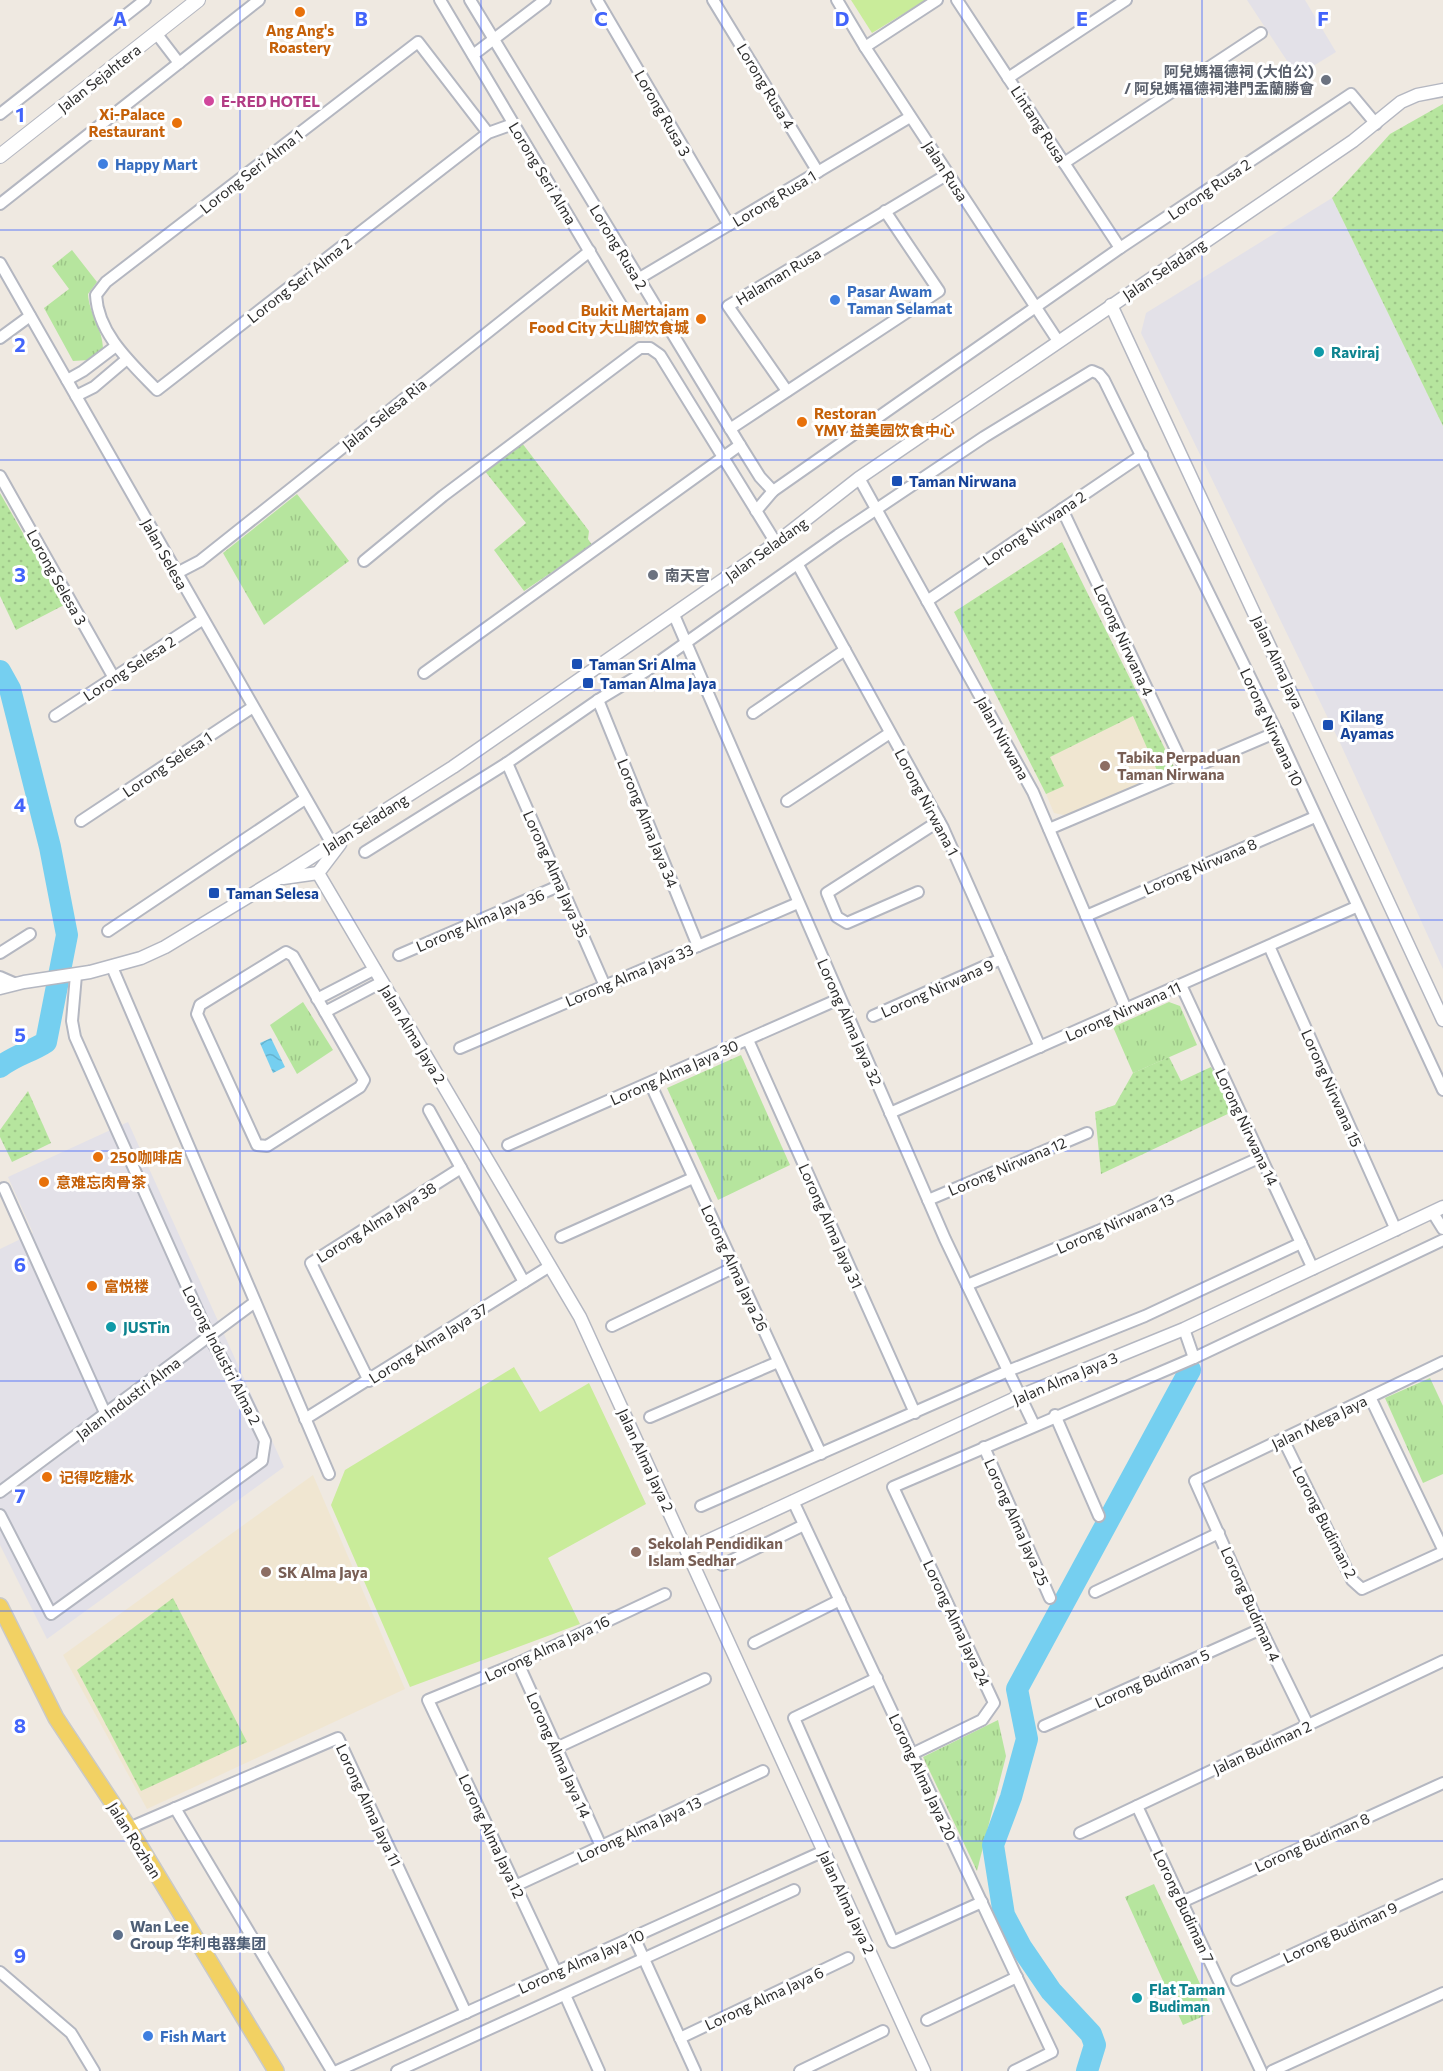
<svg xmlns="http://www.w3.org/2000/svg" width="1443" height="2071" font-family="Commissioner,'Noto Sans SC',sans-serif">
  <style>
    .industrial { fill: #e3e1e8 }
    .education { fill: #f0e6d1 }
    .grass { fill: url(#grass-dots) }
    .park { fill: url(#park-tufts) }
    .pitch { fill: #c9ec9a }
    .water { fill: url(#water-waves) }
    .lines { fill: none; stroke-linecap: round; stroke-linejoin: round }
    .river { stroke: #75cff0; stroke-width: 22 }
    .minor-casing { stroke: #b4b7c1; stroke-width: 14 }
    .tertiary-casing { stroke: #b4b7c1; stroke-width: 15 }
    .secondary-casing { stroke: #b4b7c1; stroke-width: 16 }
    .primary-casing { stroke: #c9c9c9; stroke-width: 18 }
    .minor { stroke: #fff; stroke-width: 10 }
    .tertiary { stroke: #fff; stroke-width: 12 }
    .secondary { stroke: #fff; stroke-width: 14 }
    .primary { stroke: #f2d163; stroke-width: 15 }
    .grid { fill: none; stroke: #4264fb; stroke-width: 1.5; stroke-opacity: 0.55 }
    .food-dot { fill: #e8710a; stroke: #fff; stroke-width: 2 }
    .worship-dot { fill: #6b7280; stroke: #fff; stroke-width: 2 }
    .hotel-dot { fill: #d1479c; stroke: #fff; stroke-width: 2 }
    .shop-dot { fill: #3f7fe0; stroke: #fff; stroke-width: 2 }
    .culture-dot { fill: #0f9aa8; stroke: #fff; stroke-width: 2 }
    .transit-dot { fill: #1a4fb4; stroke: #fff; stroke-width: 2 }
    .education-dot { fill: #8d6e63; stroke: #fff; stroke-width: 2 }
    .service-dot { fill: #5c6f8a; stroke: #fff; stroke-width: 2 }
    .labels { text-anchor: middle; dominant-baseline: central; stroke-width: 6; stroke-linejoin: round; paint-order: stroke }
    .food-label { font-size: 15px; font-weight: bold; fill: #c56008; stroke: #fff; text-anchor: start }
    .worship-label { font-size: 15px; font-weight: bold; fill: #5b616d; stroke: #fff; text-anchor: end }
    .street-label { font-size: 15px; fill: #2e2e2e; stroke: #fff }
    .hotel-label { font-size: 15px; font-weight: bold; fill: #b23c85; stroke: #fff; text-anchor: start }
    .shop-label { font-size: 15px; font-weight: bold; fill: #366cbe; stroke: #fff; text-anchor: start }
    .culture-label { font-size: 15px; font-weight: bold; fill: #0d838f; stroke: #fff; text-anchor: start }
    .transit-label { font-size: 15px; font-weight: bold; fill: #164399; stroke: #fff; text-anchor: start }
    .education-label { font-size: 15px; font-weight: bold; fill: #785e54; stroke: #fff; text-anchor: start }
    .service-label { font-size: 15px; font-weight: bold; fill: #4e5e75; stroke: #fff; text-anchor: start }
    .grid-label { font-size: 20px; text-anchor: middle; font-weight: bold; fill: #4264fb; stroke: #fff; stroke-width: 6; stroke-linejoin: round; paint-order: stroke }
  </style>
  <defs>
    <pattern id="grass-dots" width="8" height="8" patternUnits="userSpaceOnUse" patternTransform="scale(1.5)"><rect width="8" height="8" fill="#b6e59e"/><path d="M2 2h.1M6 6h.1" fill="none" stroke="#9dc588" stroke-width="1.8" stroke-linecap="round"/></pattern>
    <pattern id="park-tufts" width="24" height="20" patternUnits="userSpaceOnUse" patternTransform="scale(1.5)"><rect width="24" height="20" fill="#b6e59e"/><path d="M3 7l-1-3M5 7V3M7 7l1-3M15 17l-1-3M17 17v-4M19 17l1-3" fill="none" stroke="#9dc588"/></pattern>
    <pattern id="water-waves" width="16" height="10" patternUnits="userSpaceOnUse" patternTransform="scale(1.5)"><rect width="16" height="10" fill="#75cff0"/><path d="M0 5q4-4 8 0t8 0" fill="none" stroke="#66b2ce"/></pattern>
  </defs>
  <rect width="100%" height="100%" fill="#efe9e1"/>
  <g class="industrial">
    <polygon points="1247,0 1305,0 1336,52 1297,76"/>
    <polygon points="1332,198 1443,426 1443,969 1341,745 1141,333 1146,313"/>
    <polygon points="128,1122 284,1467 47,1639 0,1545 0,1249 33,1233 8,1177"/>
  </g>
  <g class="education">
    <polygon points="1134,715 1159,775 1073,817 1054,813 1046,794 1064,785 1049,757"/>
    <polygon points="313,1475 405,1689 147,1809 63,1655"/>
  </g>
  <g class="grass">
    <polygon points="1443,104 1443,426 1332,198 1390,134"/>
    <polygon points="522,443 589,531 588,539 592,545 524,591 494,550 526,523 484,470"/>
    <polygon points="0,493 64,605 16,630 0,596"/>
    <polygon points="1062,542 1175,769 1159,775 1133,716 1050,757 1064,786 1046,794 954,612"/>
    <polygon points="1169,1057 1181,1081 1211,1067 1234,1111 1101,1174 1095,1112 1115,1105 1133,1073"/>
    <polygon points="28,1091 51,1143 12,1162 0,1137 0,1130"/>
    <polygon points="173,1598 247,1742 141,1791 77,1670"/>
  </g>
  <g class="park">
    <path d="M72,250L97,282L88,294C89,314 103,329 103,349L89,360L73,361L44,308L69,289L52,266Z"/>
    <polygon points="297,494 349,561 264,625 223,553"/>
    <polygon points="303,1002 333,1050 297,1074 270,1025"/>
    <polygon points="1169,1002 1180,1006 1197,1045 1133,1073 1113,1027"/>
    <polygon points="741,1055 790,1165 718,1200 667,1088"/>
    <polygon points="1430,1378 1443,1406 1443,1474 1423,1483 1385,1398"/>
    <polygon points="998,1720 1006,1756 977,1871 923,1757"/>
    <polygon points="1154,1884 1213,2012 1183,2025 1125,1897"/>
  </g>
  <g class="pitch">
    <polygon points="851,0 926,0 872,33"/>
    <polygon points="514,1367 540,1412 589,1383 646,1504 548,1558 580,1624 410,1687 331,1505 345,1470"/>
  </g>
  <polygon class="water" points="271,1038 285,1067 273,1073 260,1043"/>
  <g class="lines">
    <g class="river">
      <path d="M0,671L10,689L50,847L67,935L46,1042C31,1052 15,1055 0,1067"/>
      <polyline points="1087,2071 1095,2045 1091,2034 1051,1991 1021,1947 1004,1915 993,1845 1011,1797 1027,1739 1017,1689 1190,1370"/>
    </g>
    <g class="minor-casing">
      <g id="minor">
        <polyline points="440,0 626,313 634,321 645,322 660,314"/>
        <polyline points="470,0 740,445 760,477 773,491"/>
        <polyline points="597,0 729,225"/>
        <polyline points="713,0 818,172"/>
        <polyline points="837,0 865,47 1058,341"/>
        <polyline points="957,0 1120,248"/>
        <polyline points="156,33 179,63"/>
        <polyline points="865,47 937,0"/>
        <polyline points="473,55 545,0"/>
        <polyline points="1008,78 1126,0"/>
        <polyline points="0,114 145,0"/>
        <path d="M488,133L418,42L106,282L96,295C98,334 131,363 157,390L488,133L513,124"/>
        <polyline points="1064,163 1261,33"/>
        <polyline points="0,204 259,0"/>
        <polyline points="0,263 332,844"/>
        <polyline points="638,279 910,117"/>
        <polyline points="0,338 30,316"/>
        <polyline points="67,380 83,371 116,346"/>
        <polyline points="787,391 728,306 948,174"/>
        <polyline points="76,396 94,387 127,359"/>
        <polyline points="730,429 939,291 885,211"/>
        <polyline points="0,476 114,678"/>
        <polyline points="859,478 1033,792 1126,1009"/>
        <polyline points="1062,509 1186,771"/>
        <polyline points="756,511 773,491 897,404 1120,248 1351,94 1376,124"/>
        <polyline points="364,561 443,496 640,348 650,348 660,355 776,543"/>
        <polyline points="798,565 943,828 1040,1047"/>
        <polyline points="177,573 200,561 590,251"/>
        <polyline points="927,601 1142,455"/>
        <polyline points="674,615 945,1239 1034,1425"/>
        <polyline points="424,673 740,445"/>
        <polyline points="598,700 698,946"/>
        <polyline points="753,713 845,650"/>
        <polyline points="55,716 202,620"/>
        <polyline points="507,763 605,986"/>
        <polyline points="787,801 890,733"/>
        <polyline points="81,821 253,707"/>
        <polyline points="1049,829 1277,732"/>
        <polyline points="365,852 507,763 598,700 646,671 838,535 984,437 1092,371 1099,374 1104,380 1277,732 1443,1090"/>
        <polyline points="918,892 847,923 837,917 827,893 939,821"/>
        <polyline points="1086,916 1315,817"/>
        <polyline points="108,931 305,799"/>
        <polyline points="1269,946 1396,1230"/>
        <polygon points="286,952 293,956 364,1080 360,1087 267,1146 257,1145 197,1014 200,1005"/>
        <polyline points="0,953 30,934"/>
        <polyline points="399,955 561,885"/>
        <polyline points="112,967 329,1474"/>
        <polyline points="0,977 16,984"/>
        <polyline points="1181,985 1313,1269"/>
        <polyline points="317,999 375,969"/>
        <polyline points="325,1012 382,982"/>
        <polyline points="873,1016 1001,959"/>
        <polyline points="748,1040 915,1413"/>
        <polyline points="460,1048 798,903"/>
        <polyline points="650,1083 821,1454"/>
        <polyline points="429,1110 524,1282"/>
        <polyline points="890,1113 1356,907"/>
        <polyline points="508,1145 839,999"/>
        <polyline points="4,1188 106,1415"/>
        <polyline points="928,1200 1087,1133"/>
        <polyline points="1433,1213 1443,1229"/>
        <polyline points="561,1237 693,1178"/>
        <polyline points="967,1285 1098,1231 1261,1157"/>
        <polyline points="612,1326 735,1267"/>
        <polyline points="1184,1329 1194,1358"/>
        <polyline points="369,1381 311,1263 461,1168"/>
        <polyline points="1370,1397 1443,1549"/>
        <polyline points="1055,1415 1099,1516"/>
        <polyline points="650,1417 778,1362"/>
        <polyline points="305,1419 550,1266"/>
        <polyline points="1283,1439 1352,1580 1362,1589 1443,1552"/>
        <polyline points="984,1447 1050,1598"/>
        <polyline points="0,1492 255,1302"/>
        <polyline points="793,1501 1052,2052 1014,2071"/>
        <polyline points="701,1506 1008,1371 1145,1316 1301,1243"/>
        <polyline points="0,1515 51,1614 262,1461 265,1441 242,1393 210,1338 75,1037 72,1021 76,975"/>
        <polyline points="722,1565 804,1525"/>
        <polyline points="1095,1592 1219,1533"/>
        <polyline points="754,1643 840,1600"/>
        <polyline points="518,1663 601,1846"/>
        <polyline points="877,1678 794,1718 893,1942 982,1902"/>
        <polyline points="1308,1725 1261,1629 1195,1481 1443,1362"/>
        <polyline points="1044,1726 1261,1629"/>
        <polyline points="556,1748 705,1679"/>
        <polyline points="912,1754 982,1720 994,1703 893,1487 1194,1358 1443,1240"/>
        <polyline points="1137,1806 1261,2071"/>
        <polyline points="175,1808 332,2071"/>
        <polyline points="129,1828 338,1738 466,2013"/>
        <polyline points="1080,1833 1443,1661"/>
        <polyline points="515,1886 763,1771"/>
        <polyline points="1182,1902 1443,1783"/>
        <polyline points="634,1937 695,2071"/>
        <polyline points="0,1972 71,2033 94,2071"/>
        <polyline points="556,1972 428,1700 518,1663 665,1594"/>
        <polyline points="1237,1980 1443,1885"/>
        <polyline points="565,1995 599,2071"/>
        <polyline points="927,2020 1017,1977"/>
        <polyline points="680,2038 848,1958"/>
        <polyline points="337,2071 824,1851"/>
        <polyline points="397,2071 794,1890"/>
        <polyline points="800,2071 883,2031"/>
        <polyline points="1272,2071 1443,1993"/>
      </g>
    </g>
    <g class="tertiary-casing">
      <g id="tertiary">
        <polyline points="1111,305 1443,1020"/>
        <polyline points="318,873 580,1317 924,2071"/>
        <polyline points="318,873 340,844"/>
        <polyline points="283,878 318,873"/>
        <polyline points="0,988 24,982 90,972 141,958 165,947 279,878 453,767 776,543 859,478 1353,141 1401,102 1417,95 1443,90"/>
        <polyline points="688,1550 1020,1396 1184,1329 1443,1207"/>
      </g>
    </g>
    <g class="secondary-casing">
      <polyline id="secondary" points="0,156 198,0"/>
    </g>
    <g class="primary-casing">
      <polyline id="primary" points="0,1606 56,1718 129,1828 276,2071"/>
    </g>
    <use href="#minor" class="minor"/>
    <use href="#tertiary" class="tertiary"/>
    <use href="#secondary" class="secondary"/>
    <use href="#primary" class="primary"/>
  </g>
  <path class="grid" d="M240,0V2071M481,0V2071M722,0V2071M962,0V2071M1202,0V2071M0,230H1443M0,460H1443M0,690H1443M0,920H1443M0,1151H1443M0,1381H1443M0,1611H1443M0,1841H1443"/>
  <g class="food-dot">
    <circle cx="300" cy="12" r="6"/>
    <circle cx="177" cy="123" r="6"/>
    <circle cx="701" cy="319" r="6"/>
    <circle cx="802" cy="422" r="6"/>
    <circle cx="98" cy="1157" r="6"/>
    <circle cx="44" cy="1182" r="6"/>
    <circle cx="92" cy="1286" r="6"/>
    <circle cx="47" cy="1477" r="6"/>
  </g>
  <g class="worship-dot">
    <circle cx="1326" cy="80" r="6"/>
    <circle cx="653" cy="575" r="6"/>
  </g>
  <circle class="hotel-dot" cx="209" cy="101" r="6"/>
  <g class="shop-dot">
    <circle cx="103" cy="164" r="6"/>
    <circle cx="835" cy="300" r="6"/>
    <circle cx="148" cy="2036" r="6"/>
  </g>
  <g class="culture-dot">
    <circle cx="1319" cy="352" r="6"/>
    <circle cx="111" cy="1327" r="6"/>
    <circle cx="1137" cy="1998" r="6"/>
  </g>
  <g class="transit-dot">
    <rect x="891" y="475" width="12" height="12" rx="3"/>
    <rect x="571" y="658" width="12" height="12" rx="3"/>
    <rect x="582" y="677" width="12" height="12" rx="3"/>
    <rect x="1322" y="719" width="12" height="12" rx="3"/>
    <rect x="208" y="887" width="12" height="12" rx="3"/>
  </g>
  <g class="education-dot">
    <circle cx="1105" cy="766" r="6"/>
    <circle cx="636" cy="1552" r="6"/>
    <circle cx="266" cy="1572" r="6"/>
  </g>
  <circle class="service-dot" cx="118" cy="1935" r="6"/>
  <g class="labels">
    <g class="food-label">
      <text x="300" y="30" text-anchor="middle">Ang Ang's<tspan x="300" dy="17">Roastery</tspan></text>
      <text x="165" y="114" text-anchor="end">Xi-Palace<tspan x="165" dy="17">Restaurant</tspan></text>
      <text x="689" y="310" text-anchor="end">Bukit Mertajam<tspan x="689" dy="17">Food City 大山脚饮食城</tspan></text>
      <text x="814" y="413">Restoran<tspan x="814" dy="17">YMY 益美园饮食中心</tspan></text>
      <text x="110" y="1157">250咖啡店</text>
      <text x="56" y="1182">意难忘肉骨茶</text>
      <text x="104" y="1286">富悦楼</text>
      <text x="59" y="1477">记得吃糖水</text>
    </g>
    <g class="worship-label">
      <text x="1314" y="71">阿兒媽福德祠 (大伯公)<tspan x="1314" dy="17">/ 阿兒媽福德祠港門盂蘭勝會</tspan></text>
      <text x="665" y="575" text-anchor="start">南天宫</text>
    </g>
    <g class="street-label">
      <text transform="translate(99 78) rotate(-38)">Jalan Sejahtera</text>
      <text transform="translate(766 86) rotate(59)">Lorong Rusa 4</text>
      <text transform="translate(663 113) rotate(60)">Lorong Rusa 3</text>
      <text transform="translate(1039 124) rotate(57)">Lintang Rusa</text>
      <text transform="translate(251 171) rotate(-38)">Lorong Seri Alma 1</text>
      <text transform="translate(946 171) rotate(57)">Jalan Rusa</text>
      <text transform="translate(543 173) rotate(59)">Lorong Seri Alma</text>
      <text transform="translate(1209 189) rotate(-34)">Lorong Rusa 2</text>
      <text transform="translate(774 198) rotate(-31)">Lorong Rusa 1</text>
      <text transform="translate(619 247) rotate(59)">Lorong Rusa 2</text>
      <text transform="translate(1164 269) rotate(-34)">Jalan Seladang</text>
      <text transform="translate(778 276) rotate(-31)">Halaman Rusa</text>
      <text transform="translate(299 280) rotate(-38)">Lorong Seri Alma 2</text>
      <text transform="translate(384 414) rotate(-39)">Jalan Selesa Ria</text>
      <text transform="translate(1034 528) rotate(-34)">Lorong Nirwana 2</text>
      <text transform="translate(766 549) rotate(-36)">Jalan Seladang</text>
      <text transform="translate(165 554) rotate(61)">Jalan Selesa</text>
      <text transform="translate(57 577) rotate(61)">Lorong Selesa 3</text>
      <text transform="translate(1124 640) rotate(65)">Lorong Nirwana 4</text>
      <text transform="translate(1278 662) rotate(65)">Jalan Alma Jaya</text>
      <text transform="translate(129 668) rotate(-33)">Lorong Selesa 2</text>
      <text transform="translate(1272 727) rotate(65)">Lorong Nirwana 10</text>
      <text transform="translate(1003 738) rotate(61)">Jalan Nirwana</text>
      <text transform="translate(167 764) rotate(-34)">Lorong Selesa 1</text>
      <text transform="translate(927 802) rotate(62)">Lorong Nirwana 1</text>
      <text transform="translate(365 823) rotate(-32)">Jalan Seladang</text>
      <text transform="translate(648 823) rotate(68)">Lorong Alma Jaya 34</text>
      <text transform="translate(1200 866) rotate(-23)">Lorong Nirwana 8</text>
      <text transform="translate(556 874) rotate(66)">Lorong Alma Jaya 35</text>
      <text transform="translate(480 920) rotate(-23)">Lorong Alma Jaya 36</text>
      <text transform="translate(629 975) rotate(-23)">Lorong Alma Jaya 33</text>
      <text transform="translate(937 988) rotate(-24)">Lorong Nirwana 9</text>
      <text transform="translate(1123 1011) rotate(-24)">Lorong Nirwana 11</text>
      <text transform="translate(850 1022) rotate(66)">Lorong Alma Jaya 32</text>
      <text transform="translate(413 1034) rotate(59)">Jalan Alma Jaya 2</text>
      <text transform="translate(674 1072) rotate(-24)">Lorong Alma Jaya 30</text>
      <text transform="translate(1332 1088) rotate(66)">Lorong Nirwana 15</text>
      <text transform="translate(1247 1127) rotate(65)">Lorong Nirwana 14</text>
      <text transform="translate(1007 1166) rotate(-23)">Lorong Nirwana 12</text>
      <text transform="translate(376 1222) rotate(-32)">Lorong Alma Jaya 38</text>
      <text transform="translate(1115 1223) rotate(-24)">Lorong Nirwana 13</text>
      <text transform="translate(831 1226) rotate(66)">Lorong Alma Jaya 31</text>
      <text transform="translate(735 1268) rotate(65)">Lorong Alma Jaya 26</text>
      <text transform="translate(428 1343) rotate(-32)">Lorong Alma Jaya 37</text>
      <text transform="translate(222 1355) rotate(63)">Lorong Industri Alma 2</text>
      <text transform="translate(1065 1378) rotate(-23)">Jalan Alma Jaya 3</text>
      <text transform="translate(128 1398) rotate(-37)">Jalan Industri Alma</text>
      <text transform="translate(1319 1422) rotate(-26)">Jalan Mega Jaya</text>
      <text transform="translate(646 1460) rotate(65)">Jalan Alma Jaya 2</text>
      <text transform="translate(1017 1522) rotate(66)">Lorong Alma Jaya 25</text>
      <text transform="translate(1325 1522) rotate(63)">Lorong Budiman 2</text>
      <text transform="translate(1251 1604) rotate(66)">Lorong Budiman 4</text>
      <text transform="translate(957 1623) rotate(65)">Lorong Alma Jaya 24</text>
      <text transform="translate(547 1648) rotate(-25)">Lorong Alma Jaya 16</text>
      <text transform="translate(1152 1678) rotate(-24)">Lorong Budiman 5</text>
      <text transform="translate(1262 1747) rotate(-25)">Jalan Budiman 2</text>
      <text transform="translate(559 1755) rotate(66)">Lorong Alma Jaya 14</text>
      <text transform="translate(923 1777) rotate(65)">Lorong Alma Jaya 20</text>
      <text transform="translate(369 1805) rotate(65)">Lorong Alma Jaya 11</text>
      <text transform="translate(639 1829) rotate(-25)">Lorong Alma Jaya 13</text>
      <text transform="translate(492 1836) rotate(65)">Lorong Alma Jaya 12</text>
      <text transform="translate(135 1840) rotate(58)">Jalan Rozhan</text>
      <text transform="translate(1312 1842) rotate(-24)">Lorong Budiman 8</text>
      <text transform="translate(847 1902) rotate(65)">Jalan Alma Jaya 2</text>
      <text transform="translate(1184 1906) rotate(65)">Lorong Budiman 7</text>
      <text transform="translate(1340 1932) rotate(-25)">Lorong Budiman 9</text>
      <text transform="translate(581 1961) rotate(-24)">Lorong Alma Jaya 10</text>
      <text transform="translate(764 1998) rotate(-25)">Lorong Alma Jaya 6</text>
    </g>
    <g class="hotel-label">
      <text x="221" y="101">E-RED HOTEL</text>
    </g>
    <g class="shop-label">
      <text x="115" y="164">Happy Mart</text>
      <text x="847" y="291">Pasar Awam<tspan x="847" dy="17">Taman Selamat</tspan></text>
      <text x="160" y="2036">Fish Mart</text>
    </g>
    <g class="culture-label">
      <text x="1331" y="352">Raviraj</text>
      <text x="123" y="1327">JUSTin</text>
      <text x="1149" y="1989">Flat Taman<tspan x="1149" dy="17">Budiman</tspan></text>
    </g>
    <g class="transit-label">
      <text x="909" y="481">Taman Nirwana</text>
      <text x="589" y="664">Taman Sri Alma</text>
      <text x="600" y="683">Taman Alma Jaya</text>
      <text x="1340" y="716">Kilang<tspan x="1340" dy="17">Ayamas</tspan></text>
      <text x="226" y="893">Taman Selesa</text>
    </g>
    <g class="education-label">
      <text x="1117" y="757">Tabika Perpaduan<tspan x="1117" dy="17">Taman Nirwana</tspan></text>
      <text x="648" y="1543">Sekolah Pendidikan<tspan x="648" dy="17">Islam Sedhar</tspan></text>
      <text x="278" y="1572">SK Alma Jaya</text>
    </g>
    <g class="service-label">
      <text x="130" y="1926">Wan Lee<tspan x="130" dy="17">Group 华利电器集团</tspan></text>
    </g>
  </g>
  <g class="grid-label">
    <text x="120" y="26">A</text>
    <text x="361" y="26">B</text>
    <text x="601" y="26">C</text>
    <text x="842" y="26">D</text>
    <text x="1082" y="26">E</text>
    <text x="1323" y="26">F</text>
    <text x="20" y="122">1</text>
    <text x="20" y="352">2</text>
    <text x="20" y="582">3</text>
    <text x="20" y="812">4</text>
    <text x="20" y="1042">5</text>
    <text x="20" y="1272">6</text>
    <text x="20" y="1503">7</text>
    <text x="20" y="1733">8</text>
    <text x="20" y="1963">9</text>
  </g>
</svg>
